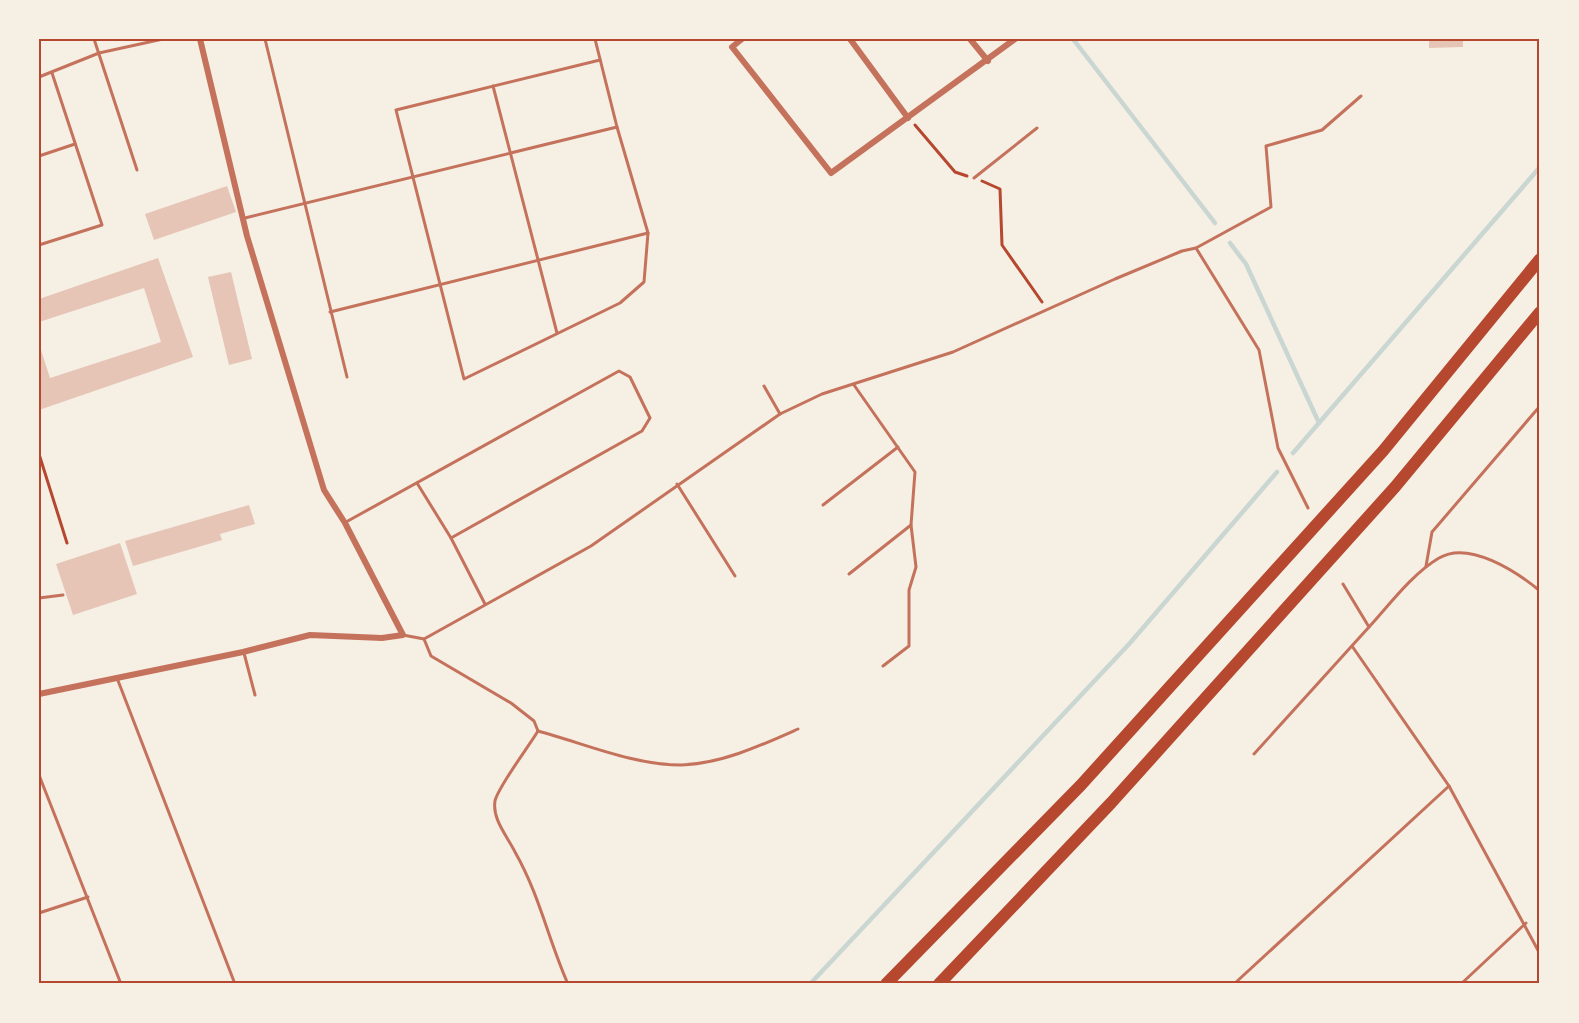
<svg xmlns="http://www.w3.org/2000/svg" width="1579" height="1023" font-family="Ubuntu,sans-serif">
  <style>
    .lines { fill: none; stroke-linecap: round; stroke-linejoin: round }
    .stream { stroke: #c9d6d2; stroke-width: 4.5 }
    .building { fill: #e6c5b7 }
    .path { stroke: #b5482f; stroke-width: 3 }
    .service { stroke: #c5725c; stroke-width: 3 }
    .minor { stroke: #c5725c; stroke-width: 6 }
    .motorway { stroke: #b5482f; stroke-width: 12 }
    .neatline { fill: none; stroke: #b5482f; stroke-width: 2 }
  </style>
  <rect width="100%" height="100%" fill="#f6efe4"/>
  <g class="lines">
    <g class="stream">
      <polyline points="1073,39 1215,223"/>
      <polyline points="1230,243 1246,264 1319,423"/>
      <polyline points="1293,453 1540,167"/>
      <polyline points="810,984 1130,643 1277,472"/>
    </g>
  </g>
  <g class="building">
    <polygon points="1429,39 1463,39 1463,47 1429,48"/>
    <polygon points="227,186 236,212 154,240 145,214"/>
    <polygon points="158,258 193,357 39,410 39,344 50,378 161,342 144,288 39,322 39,299"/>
    <polygon points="231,272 252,359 229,365 208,277"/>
    <polygon points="249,505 255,524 220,534 222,540 133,566 125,541"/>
    <polygon points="120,543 137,594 73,615 56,564"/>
  </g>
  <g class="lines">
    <g class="path">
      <polyline points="915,125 955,172 967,176"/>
      <polyline points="982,181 1000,189 1002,245 1042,302"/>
      <polyline points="39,454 67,543"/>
    </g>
    <g class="service">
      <polyline points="94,39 137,170"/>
      <polyline points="265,39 347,377"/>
      <polyline points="595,39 617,127"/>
      <polyline points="600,60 396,110 464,379 620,303 644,282 648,233"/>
      <polyline points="39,77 99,53 163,39"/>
      <polyline points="493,86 557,333"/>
      <polyline points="39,156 75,144"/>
      <polyline points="974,178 1037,128"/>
      <polyline points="245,218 617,127 648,233 330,312"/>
      <polyline points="39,245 102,225 52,73"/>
      <polyline points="1196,248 1271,207 1266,146 1322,130 1361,96"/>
      <polyline points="854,385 915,472 911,525 916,567 909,590 909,646 883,666"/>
      <polyline points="764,386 780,414"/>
      <polyline points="417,483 451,538 485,604"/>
      <polyline points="677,484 735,576"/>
      <polyline points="823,505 898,447"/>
      <polyline points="346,522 619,371 630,377 650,418 642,431 451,538"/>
      <polyline points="1426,566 1432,532 1540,406"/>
      <polyline points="849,574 911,525"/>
      <polyline points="39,598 63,595"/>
      <path d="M1369,627C1390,604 1412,574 1439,558C1469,540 1517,572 1540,591"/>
      <polyline points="403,635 424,639 591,546 780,414 822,394 953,352 1115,279 1182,251 1196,248 1259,350 1278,448 1308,508"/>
      <polyline points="424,639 431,656 511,703 534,721 538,731"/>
      <polyline points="1352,646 1449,786 1540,954"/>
      <polyline points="244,653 255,695"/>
      <polyline points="117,678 235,984"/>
      <path d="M538,731C529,746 498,787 495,801C492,819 507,836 515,852C540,896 548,939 568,984"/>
      <path d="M538,731C583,743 633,765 681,765C721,764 762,745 798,729"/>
      <polyline points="1254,754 1369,627 1343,584"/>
      <polyline points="39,775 121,984"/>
      <polyline points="39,913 88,897"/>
      <polyline points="1234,984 1449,786"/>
      <polyline points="1461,984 1526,923"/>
    </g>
    <g class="minor">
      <polyline points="742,39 732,47 831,173 1015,39"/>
      <polyline points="850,39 908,118"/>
      <polyline points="970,39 988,61"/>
      <polyline points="39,694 243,652 310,635 382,638 403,635 345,523 324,490 247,236 200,39"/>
    </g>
    <g class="motorway">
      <polyline points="886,984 1081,785 1383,451 1540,259"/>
      <polyline points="939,984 1111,803 1395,487 1540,312"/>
    </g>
  </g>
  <rect width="1579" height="1023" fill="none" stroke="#f6efe4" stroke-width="81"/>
  <rect x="40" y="40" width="1498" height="942" class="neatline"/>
</svg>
